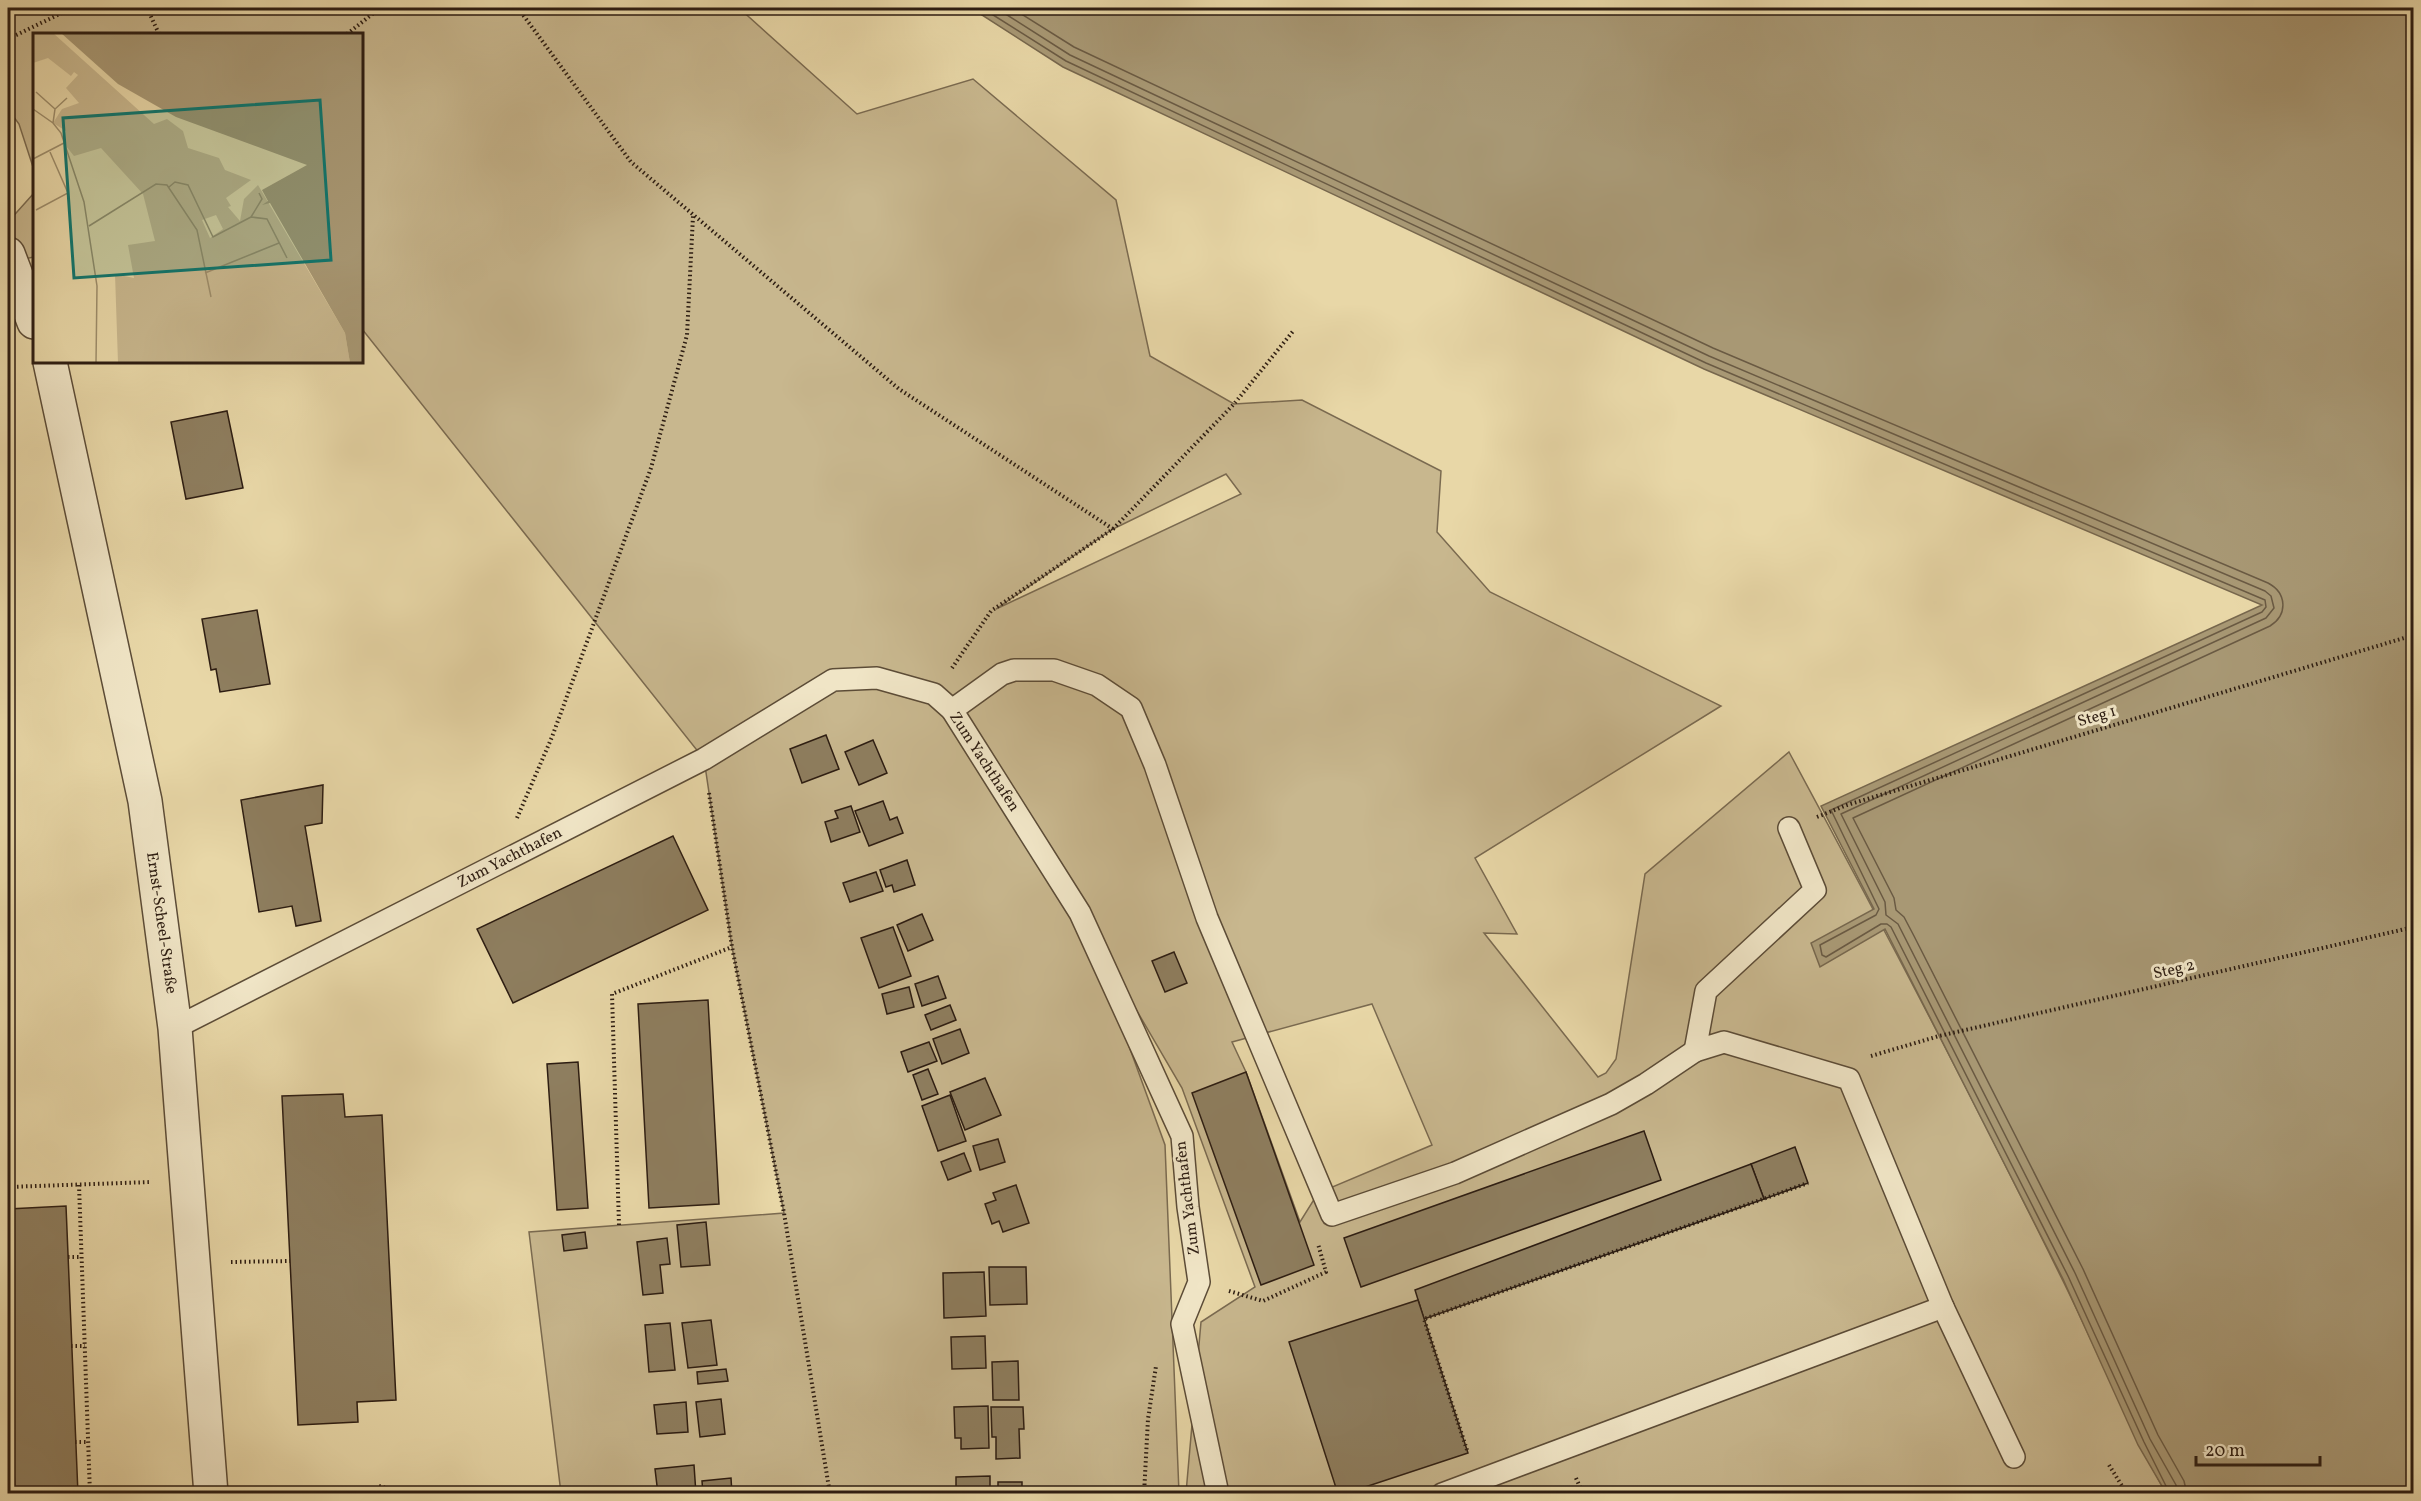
<svg xmlns="http://www.w3.org/2000/svg" width="2421" height="1501" font-family="Vollkorn,serif">
  <style>
    .green { fill: #c8b78e; stroke: #7a6a50; stroke-width: 1.5; fill-rule: evenodd }
    .water { fill: #a89874; stroke: #77674d; stroke-width: 1.5 }
    .lines { fill: none; stroke-linecap: round; stroke-linejoin: round }
    .shore { stroke: #6a5a43; stroke-width: 1.5 }
    .building { fill: #8e7e5f; stroke: #2d1d12; stroke-width: 1.5 }
    .service-casing { stroke: #5c4c37; stroke-width: 24 }
    .minor-casing { stroke: #5c4c37; stroke-width: 36 }
    .path { stroke: #2d1d12; stroke-width: 4; stroke-dasharray: 1.5 3; stroke-linecap: butt }
    .service { stroke: #f0e5c6; stroke-width: 21 }
    .minor { stroke: #f0e5c6; stroke-width: 33 }
    .labels { text-anchor: middle; dominant-baseline: central; stroke-width: 6; stroke-linejoin: round; paint-order: stroke }
    .street-label { font-size: 16px; fill: #2d1d12; stroke: #f0e5c6 }
    .inset-road { fill: none; stroke: #9d8d6b; stroke-width: 1.5 }
    .view { fill: #0f766e; fill-opacity: 0.15; stroke: #0f766e; stroke-width: 3 }
    .inset-edge { fill: none; stroke: #2d1d12; stroke-width: 3 }
  </style>
  <rect width="100%" height="100%" fill="#e8d7a7"/>
  <filter id="stains"><feTurbulence type="fractalNoise" baseFrequency=".00333" numOctaves="4"/><feColorMatrix values="0 0 0 0 .2 0 0 0 0 .09 0 0 0 0 .02 0 0 0 .5 -.17"/></filter>
  <radialGradient id="worn" r=".72"><stop offset=".6" stop-color="#630" stop-opacity="0"/><stop offset="1" stop-color="#630" stop-opacity=".3"/></radialGradient>
  <g class="green">
    <path d="M8,8H739L857,114L973,79L1116,200L1150,356L1234,404L1302,400L1441,471L1437,532L1490,592L1721,706L1475,858L1517,934L1484,933L1598,1077L1606,1073L1616,1059L1645,874L1789,752C1883,926 1974,1100 2061,1277C2097,1349 2126,1423 2166,1493H1186L1201,1322L1255,1287L1182,1088L1082,917L1165,1145L1179,1493H561L529,1232L784,1213L732,947L704,759L362,329V34H34V170L19,124L8,109ZM1226,474L1241,494L996,609L1113,529ZM1372,1004L1432,1145L1318,1193L1300,1222L1246,1072L1232,1042Z"/>
    <polygon points="34,193 34,257 10,262 8,254 8,222"/>
  </g>
  <polygon class="water" points="971,8 2413,8 2413,1493 2166,1493 2138,1445 2063,1279 1885,929 1820,967 1811,943 1874,909 1821,806 2262,605 1704,369 1063,67"/>
  <g class="lines">
    <g class="shore">
      <polyline points="982,8 1066,61 1706,363 2265,600 2266,607 2262,612 1831,810 1879,909 1876,915 1820,945 1822,955 1826,957 1881,924 1887,924 1891,927 2068,1276 2144,1442 2170,1494"/>
      <polyline points="996,8 1070,55 1709,356 2265,591 2271,596 2274,608 2266,618 1841,814 1885,902 1886,915 1898,924 2075,1273 2150,1439 2176,1485 2178,1494"/>
      <path d="M1012,8L1074,47L1713,348L2268,583C2287,593 2288,615 2270,626L1853,818L1894,898L1896,910L1904,917L1914,936L2083,1269L2158,1435L2184,1481L2187,1494"/>
    </g>
  </g>
  <g class="building">
    <polygon points="227,411 243,488 186,499 171,422"/>
    <polygon points="257,610 270,684 220,692 216,669 211,670 202,619"/>
    <polygon points="826,735 839,769 802,783 790,749"/>
    <polygon points="873,740 887,773 859,785 845,752"/>
    <polygon points="323,785 322,823 305,826 321,921 296,926 292,906 259,912 241,800"/>
    <polygon points="883,801 890,820 897,817 903,833 869,846 855,811"/>
    <polygon points="851,806 860,832 831,842 825,822 838,818 835,811"/>
    <polygon points="673,836 708,910 513,1003 477,929"/>
    <polygon points="907,860 915,885 894,892 892,885 886,887 880,870"/>
    <polygon points="876,872 883,891 850,902 843,883"/>
    <polygon points="922,914 933,940 908,951 897,925"/>
    <polygon points="893,927 911,976 879,988 861,938"/>
    <polygon points="1174,952 1187,983 1165,992 1152,961"/>
    <polygon points="938,976 946,998 922,1006 915,984"/>
    <polygon points="909,987 914,1007 887,1014 882,994"/>
    <polygon points="708,1000 719,1204 649,1208 638,1004"/>
    <polygon points="950,1005 956,1020 931,1030 925,1015"/>
    <polygon points="960,1029 969,1053 942,1064 933,1039"/>
    <polygon points="929,1042 937,1061 908,1072 901,1052"/>
    <polygon points="578,1062 588,1208 557,1210 547,1064"/>
    <polygon points="928,1069 938,1094 922,1100 913,1075"/>
    <polygon points="1246,1072 1314,1265 1261,1285 1192,1093"/>
    <polygon points="985,1078 1001,1115 965,1130 950,1092"/>
    <polygon points="343,1094 345,1117 382,1115 396,1400 357,1402 358,1422 298,1425 282,1096"/>
    <polygon points="950,1095 966,1141 938,1151 922,1106"/>
    <polygon points="1644,1131 1661,1180 1361,1287 1344,1238"/>
    <polygon points="998,1139 1005,1162 980,1170 973,1146"/>
    <polygon points="1795,1147 1808,1183 1764,1199 1751,1164"/>
    <polygon points="964,1153 971,1171 948,1180 941,1162"/>
    <polygon points="1751,1164 1764,1199 1424,1319 1415,1290"/>
    <polygon points="1016,1185 1029,1223 1003,1232 999,1221 992,1224 985,1204 996,1200 993,1193"/>
    <polygon points="66,1206 78,1494 15,1494 8,1316 8,1209"/>
    <polygon points="706,1222 710,1265 681,1267 677,1225"/>
    <polygon points="585,1232 587,1248 564,1251 562,1235"/>
    <polygon points="667,1238 670,1264 660,1265 663,1293 643,1295 637,1242"/>
    <polygon points="989,1267 1026,1267 1027,1304 990,1305"/>
    <polygon points="984,1272 986,1316 944,1318 943,1273"/>
    <polygon points="1418,1300 1468,1453 1344,1494 1338,1494 1289,1342"/>
    <polygon points="711,1320 717,1365 688,1368 682,1323"/>
    <polygon points="670,1323 675,1370 649,1372 645,1325"/>
    <polygon points="985,1336 986,1368 952,1369 951,1337"/>
    <polygon points="1018,1361 1019,1400 993,1400 992,1362"/>
    <polygon points="726,1369 728,1381 698,1384 697,1372"/>
    <polygon points="721,1399 725,1434 700,1437 696,1402"/>
    <polygon points="686,1402 688,1432 657,1434 654,1405"/>
    <polygon points="988,1406 989,1448 961,1449 961,1438 955,1438 954,1407"/>
    <polygon points="991,1407 1023,1407 1024,1429 1019,1429 1020,1458 996,1459 996,1437 992,1437"/>
    <polygon points="694,1465 696,1494 658,1494 655,1469"/>
    <polygon points="990,1476 990,1494 956,1494 956,1477"/>
    <polygon points="731,1478 732,1494 703,1494 702,1481"/>
    <rect x="998" y="1482" width="24" height="12"/>
  </g>
  <g class="lines">
    <g class="service-casing">
      <g id="service">
        <polyline points="952,710 1002,674 1014,670 1054,670 1097,685 1131,708 1155,765 1207,918 1332,1215 1455,1173 1611,1104 1646,1084 1695,1051"/>
        <polyline points="1789,828 1815,890 1706,991 1695,1051 1724,1042 1849,1079 1943,1307 2014,1457"/>
        <polyline points="175,1028 704,759 833,680 877,678 934,694 952,710 1080,913 1182,1136 1188,1207 1199,1282 1182,1324 1218,1494"/>
        <polyline points="1442,1494 1943,1307"/>
      </g>
    </g>
    <g class="minor-casing">
      <g id="minor">
        <polyline points="8,254 34,322"/>
        <polyline points="50,362 145,801 175,1028 211,1494"/>
      </g>
    </g>
    <g class="path">
      <polyline points="147,8 159,34"/>
      <polyline points="518,8 631,162 899,389 1113,529"/>
      <polyline points="347,34 380,8"/>
      <polyline points="8,39 72,8"/>
      <polyline points="952,668 991,611 1113,529 1234,404 1294,330"/>
      <polyline points="709,793 732,947 784,1213 830,1494"/>
      <polyline points="1817,817 1847,805 2414,635"/>
      <polyline points="517,818 552,737 651,468 687,335 693,216"/>
      <polyline points="1871,1056 1939,1036 2414,927"/>
      <polyline points="79,1185 90,1494"/>
      <polyline points="8,1187 151,1182"/>
      <polyline points="619,1225 612,994 732,947"/>
      <polyline points="68,1257 81,1257"/>
      <polyline points="231,1262 290,1261"/>
      <polyline points="1229,1291 1263,1301 1326,1272 1318,1244"/>
      <polyline points="71,1346 85,1346"/>
      <polyline points="75,1442 88,1442"/>
      <polyline points="1467,1450 1424,1319 1808,1183"/>
      <polyline points="2109,1465 2127,1494"/>
      <polyline points="1576,1478 1583,1494"/>
      <polyline points="379,1486 406,1494"/>
      <polyline points="1144,1494 1148,1419 1156,1366"/>
    </g>
    <use href="#service" class="service"/>
    <use href="#minor" class="minor"/>
  </g>
  <g class="labels">
    <g class="street-label">
      <text transform="translate(2097 717) rotate(-17)">Steg 1</text>
      <text transform="translate(984 762) rotate(57)">Zum Yachthafen</text>
      <text transform="translate(510 858) rotate(-27)">Zum Yachthafen</text>
      <text transform="translate(161 923) rotate(82)">Ernst-Scheel-Straße</text>
      <text transform="translate(2174 970) rotate(-13)">Steg 2</text>
      <text transform="translate(1188 1198) rotate(-97)">Zum Yachthafen</text>
    </g>
  </g>
  <g transform="translate(33 33)">
    <rect width="330" height="330" fill="#e8d7a7"/>
    <path d="M0,0H20L121,91L134,86L150,98L155,115L186,125L192,137L218,147L193,165L198,173L195,174L207,188L211,166L225,152L312,300L317,330H85L82,241L101,245L95,212L122,208L110,161L68,115L41,123L33,113V98L20,90L29,76L46,70L33,55L45,42L41,39L38,43L15,25L0,30ZM183,182L190,196L177,205L169,187Z" fill="#c8b78e" fill-rule="evenodd"/>
    <path d="M28,0H330V330H317L312,300L237,170L229,172L235,168L229,157L274,132L143,84L85,51Z" fill="#a89874"/>
    <path class="inset-road" d="M3,59L22,76M0,76L20,90L28,100L51,169L64,253L63,330M20,90L22,76L34,65M0,126L31,110M136,154L142,149L155,152L180,204L218,184M226,160L229,166L218,184L234,186L254,225M3,177L35,160L17,119M56,193L123,151L134,152L164,197L178,264M0,218V288M172,240L246,210"/>
    <path class="view" d="M287,67L298,227L41,245L30,85Z"/>
    <rect width="330" height="330" class="inset-edge"/>
  </g>
  <rect width="2421" height="1501" fill="none" stroke="#e8d7a7" stroke-width="30"/>
  <rect x="9" y="9" width="2403" height="1483" fill="none" stroke="#2d1d12" stroke-width="3"/>
  <rect x="15" y="15" width="2391" height="1471" fill="none" stroke="#2d1d12" stroke-width="1.5"/>
  <path d="M2196 1456v9h124v-9" fill="none" stroke="#2d1d12" stroke-width="3"/>
  <text x="2205" y="1456" font-size="18" fill="#2d1d12" stroke="#f0e5c6" stroke-width="4.5" paint-order="stroke">20 m</text>
  <rect width="100%" height="100%" filter="url(#stains)"/>
  <rect width="100%" height="100%" fill="url(#worn)"/>
</svg>
